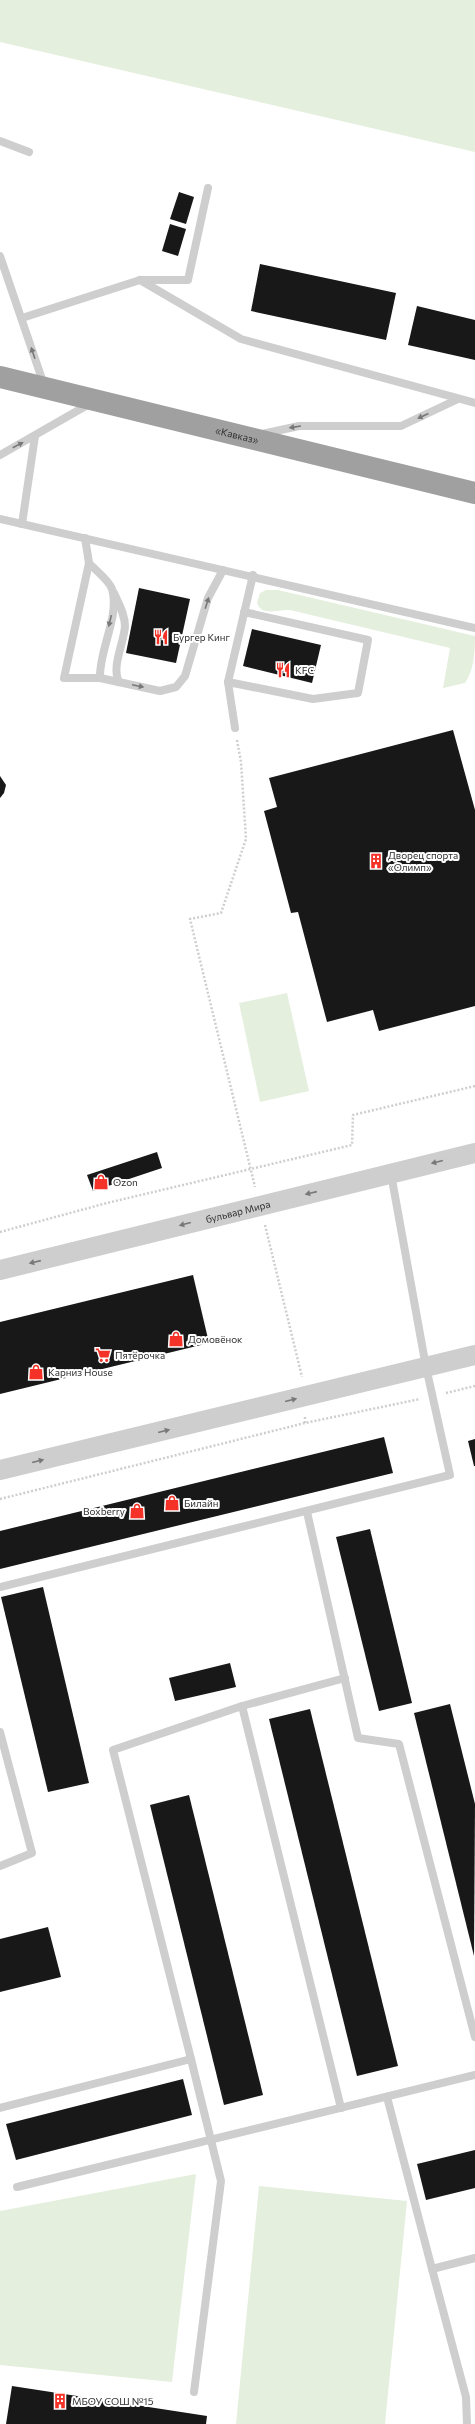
<svg xmlns="http://www.w3.org/2000/svg" width="475" height="2424" font-family="Commissioner,sans-serif">
  <style>
    .green { fill: #e5efde }
    .building { fill: #181818 }
    .lines { fill: none; stroke-linecap: round; stroke-linejoin: round }
    .path { stroke: #cecece; stroke-width: 2.5; stroke-dasharray: 2 2; stroke-linecap: butt }
    .service { stroke: #cecece; stroke-width: 8 }
    .tertiary { stroke: #cecece; stroke-width: 20 }
    .trunk { stroke: #a0a0a0; stroke-width: 22 }
    .oneway { fill: #787878 }
    .labels { text-anchor: middle; dominant-baseline: central; stroke-width: 4; stroke-linejoin: round; paint-order: stroke }
    .street-label { font-size: 10px; fill: #313131; stroke: #fff }
    .poi-label { font-size: 10px; fill: #313131; stroke: #fff; text-anchor: start }
  </style>
  <rect width="100%" height="100%" fill="#fff"/>
  <g class="green">
    <polygon points="0,0 475,0 475,152 0,42"/>
    <path d="M266,590H278L475,636C475,652 474,670 465,683L443,688L450,648L290,610C278,609 262,617 257,603L260,593Z"/>
    <polygon points="287,993 309,1091 260,1102 239,1003"/>
    <polygon points="196,2174 172,2382 0,2365 0,2211"/>
    <polygon points="259,2186 407,2201 385,2424 236,2424"/>
  </g>
  <g class="building">
    <polygon points="179,192 194,197 186,224 170,219"/>
    <polygon points="170,224 186,229 178,256 162,251"/>
    <polygon points="260,264 396,293 386,340 251,311"/>
    <polygon points="417,306 475,320 475,360 408,345"/>
    <polygon points="139,588 190,599 176,663 126,653"/>
    <polygon points="252,629 321,645 312,683 243,666"/>
    <polygon points="453,730 475,810 475,1006 379,1031 373,1010 327,1022 298,912 291,913 264,811 277,807 269,778"/>
    <polygon points="0,776 6,785 4,793 0,798"/>
    <polygon points="157,1152 162,1168 93,1191 87,1175"/>
    <polygon points="193,1275 209,1343 0,1394 0,1322"/>
    <polygon points="384,1437 393,1473 0,1569 0,1531"/>
    <polygon points="475,1439 475,1466 474,1466 468,1441"/>
    <polygon points="370,1529 412,1703 379,1711 336,1537"/>
    <polygon points="43,1587 89,1783 48,1792 1,1597"/>
    <polygon points="230,1663 236,1687 175,1701 169,1678"/>
    <polygon points="450,1704 475,1804 474,1956 414,1713"/>
    <polygon points="310,1709 398,2066 357,2076 269,1719"/>
    <polygon points="189,1795 263,2095 224,2105 150,1805"/>
    <polygon points="48,1927 61,1977 0,1992 0,1939"/>
    <polygon points="183,2079 192,2115 16,2160 6,2124"/>
    <polygon points="475,2150 475,2188 426,2200 417,2164"/>
    <polygon points="12,2386 207,2416 206,2424 6,2424"/>
  </g>
  <g class="lines">
    <g class="path">
      <polyline points="237,740 241,762 246,839 221,913 190,919 255,1187"/>
      <polyline points="265,1225 302,1377"/>
      <polyline points="0,1232 107,1203 352,1145 353,1115 475,1086"/>
      <polyline points="446,1393 475,1386"/>
      <polyline points="305,1423 305,1416"/>
      <polyline points="0,1499 305,1423 420,1399"/>
    </g>
    <g class="service">
      <polyline points="0,141 29,152"/>
      <polyline points="0,256 44,385"/>
      <polyline points="140,280 241,339 475,403"/>
      <polyline points="22,318 140,280 188,280 208,188"/>
      <polyline points="262,434 299,426 401,426 458,399"/>
      <polyline points="0,455 91,403"/>
      <polyline points="0,519 475,628"/>
      <polyline points="22,524 35,436"/>
      <polyline points="85,538 89,563 64,678 100,678 160,691 176,687 185,676 208,598 223,570"/>
      <path d="M89,563C95,570 109,580 112,589C120,617 99,649 100,678"/>
      <path d="M114,593C119,604 125,615 125,626C124,643 111,667 119,682"/>
      <polyline points="228,682 253,575"/>
      <polyline points="235,728 228,682 313,699 358,693 368,640 244,612"/>
      <polyline points="307,1512 358,1738 399,1744 475,2037"/>
      <polyline points="0,1587 450,1475 426,1367 391,1174"/>
      <polyline points="0,1732 32,1853 0,1866"/>
      <polyline points="191,2059 113,1750 242,1706"/>
      <polyline points="387,2097 432,2269 475,2258"/>
      <polyline points="0,2108 191,2059 221,2181 194,2392"/>
      <polyline points="341,2108 242,1706 345,1678"/>
      <polyline points="17,2187 475,2075"/>
      <polyline points="432,2269 466,2397 467,2424"/>
    </g>
    <g class="tertiary">
      <path id="s1" d="M0,1270L475,1153"/>
      <polyline points="0,1470 475,1355"/>
    </g>
    <path class="trunk" id="s2" d="M0,377L475,493"/>
  </g>
  <defs><path id="oneway-solid" d="M-6-.8H1V-3.2L6.5 0L1 3.2V.8H-6Z"/></defs>
  <g class="oneway">
    <use href="#oneway-solid" transform="translate(33 353) rotate(-109)"/>
    <use href="#oneway-solid" transform="translate(423 416) rotate(155)"/>
    <use href="#oneway-solid" transform="translate(295 427) rotate(171)"/>
    <use href="#oneway-solid" transform="translate(18 445) rotate(-28)"/>
    <use href="#oneway-solid" transform="translate(207 603) rotate(-72)"/>
    <use href="#oneway-solid" transform="translate(110 621) rotate(103)"/>
    <use href="#oneway-solid" transform="translate(138 686) rotate(12)"/>
    <use href="#oneway-solid" transform="translate(437 1162) rotate(166)"/>
    <use href="#oneway-solid" transform="translate(311 1193) rotate(167)"/>
    <use href="#oneway-solid" transform="translate(185 1224) rotate(165)"/>
    <use href="#oneway-solid" transform="translate(35 1262) rotate(167)"/>
    <use href="#oneway-solid" transform="translate(291 1400) rotate(-14)"/>
    <use href="#oneway-solid" transform="translate(164 1431) rotate(-14)"/>
    <use href="#oneway-solid" transform="translate(38 1461) rotate(-14)"/>
  </g>
  <defs>
    <g id="restaurant-bare" transform="scale(1.2)"><path d="M-5-6h1v4h1v-4h1v4h1v-4h1v5L-1.5 .5V6h-2V.5L-5-1ZM5-6V6H3V1.5H1.5Q1.5-4 5-6Z" fill="#f43227" stroke="#fff" stroke-width="2.5" paint-order="stroke"/></g>
    <g id="building-bare" transform="scale(1.2)"><path d="M-4-6H4V6H1V3H-1V6H-4ZM-2.5-4.3h1.7v1.8h-1.7ZM.8-4.3h1.7v1.8H.8ZM-2.5-1h1.7V.8h-1.7ZM.8-1h1.7V.8H.8Z" fill="#f43227" stroke="#fff" stroke-width="2.5" paint-order="stroke"/></g>
    <g id="shop-bare" transform="scale(1.2)"><path d="M-5-2.5h2.3a2.7 3.5 0 0 1 5.4 0H5L5.5 6h-11ZM-1.5-2.5h3a1.5 2.3 0 0 0-3 0Z" fill="#f43227" stroke="#fff" stroke-width="2.5" paint-order="stroke"/></g>
    <g id="supermarket-bare" transform="scale(1.2)"><path d="M-6-5.5h2.5l.6 2H6L4.5 2H-2.5L-4.4-4H-6ZM-1.5 3.2a1.3 1.3 0 1 0 .1 0ZM3 3.2a1.3 1.3 0 1 0 .1 0Z" fill="#f43227" stroke="#fff" stroke-width="2.5" paint-order="stroke"/></g>
  </defs>
  <g fill-rule="evenodd">
    <use href="#restaurant-bare" x="161" y="637"/>
    <use href="#restaurant-bare" x="283" y="670"/>
    <use href="#building-bare" x="376" y="861"/>
    <use href="#shop-bare" x="101" y="1182"/>
    <use href="#shop-bare" x="176" y="1339"/>
    <use href="#supermarket-bare" x="103" y="1355"/>
    <use href="#shop-bare" x="36" y="1372"/>
    <use href="#shop-bare" x="172" y="1503"/>
    <use href="#shop-bare" x="137" y="1511"/>
    <use href="#building-bare" x="60" y="2401"/>
  </g>
  <g class="labels">
    <g class="street-label">
      <text stroke="none"><textPath href="#s2" startOffset="244">«Кавказ»</textPath></text>
      <text stroke="none"><textPath href="#s1" startOffset="245">бульвар Мира</textPath></text>
    </g>
    <g class="poi-label">
      <text x="173" y="637">Бургер Кинг</text>
      <text x="295" y="670">KFC</text>
      <text x="388" y="855">Дворец спорта<tspan x="388" dy="12">«Олимп»</tspan></text>
      <text x="113" y="1182">Ozon</text>
      <text x="188" y="1339">Домовёнок</text>
      <text x="115" y="1355">Пятёрочка</text>
      <text x="48" y="1372">Карниз House</text>
      <text x="184" y="1503">Билайн</text>
      <text x="125" y="1511" text-anchor="end">Boxberry</text>
      <text x="72" y="2401">МБОУ СОШ №15</text>
    </g>
  </g>
</svg>
